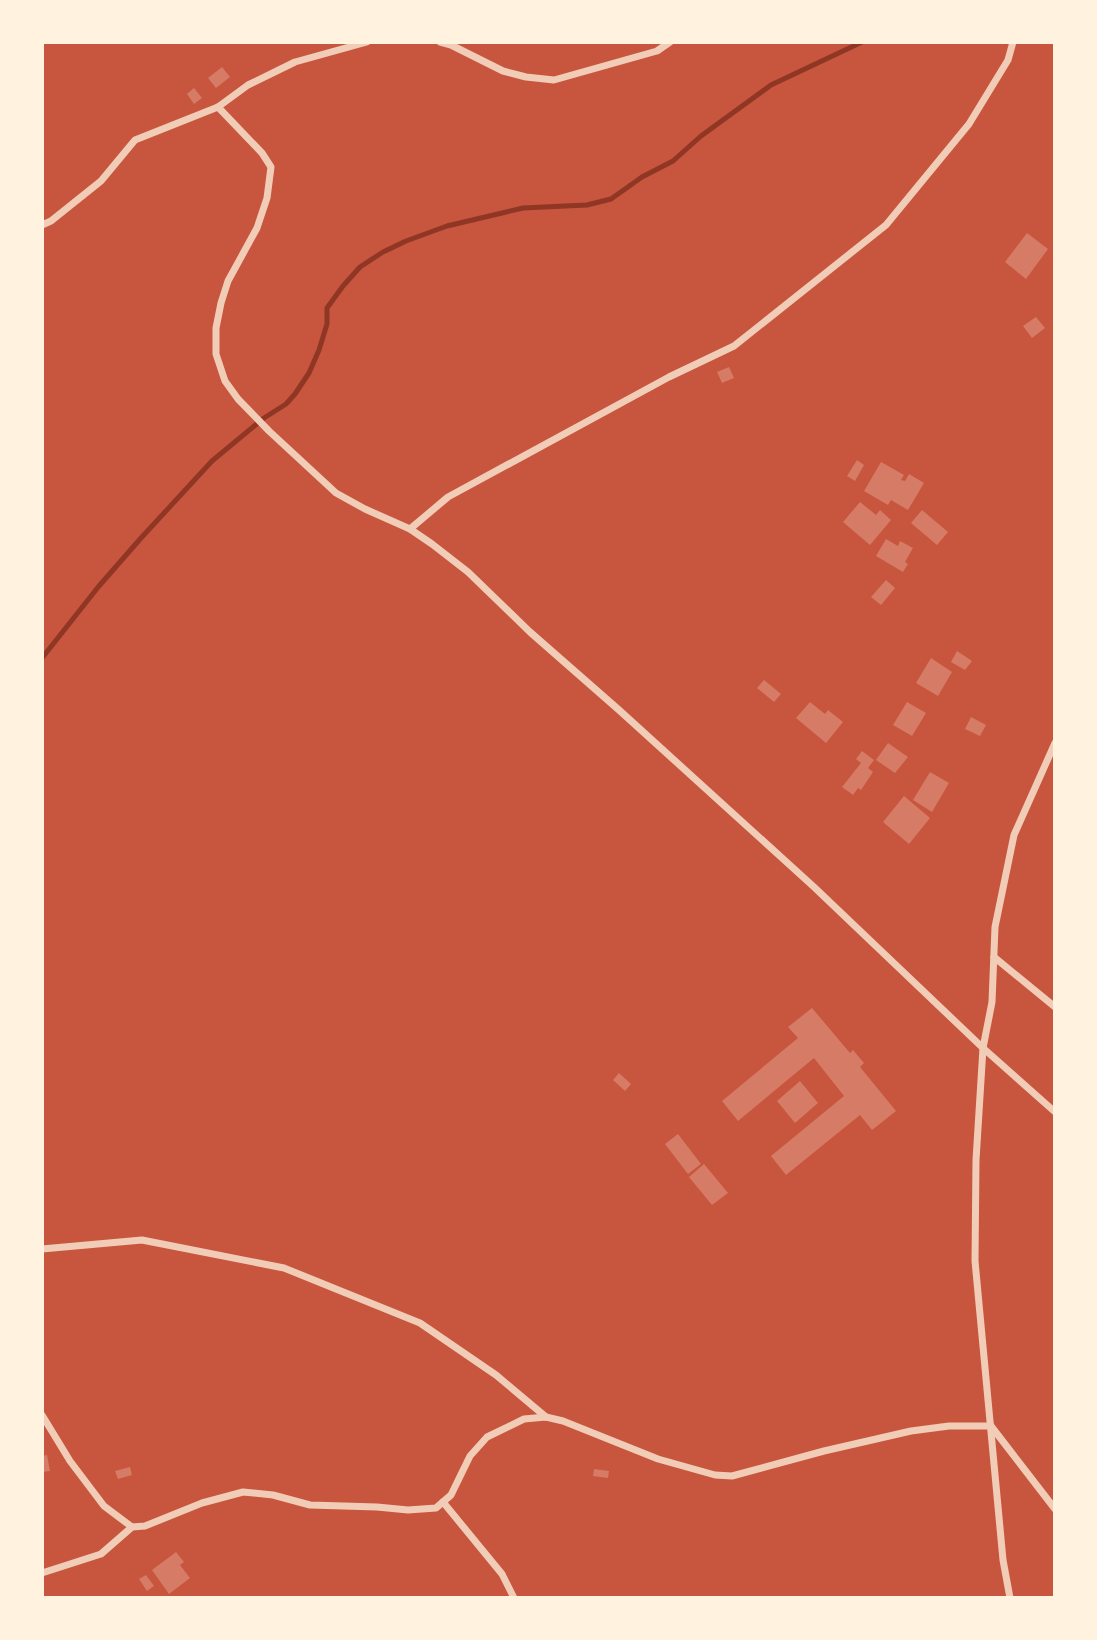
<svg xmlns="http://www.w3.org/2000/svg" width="1097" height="1640" font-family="'Crimson Pro',serif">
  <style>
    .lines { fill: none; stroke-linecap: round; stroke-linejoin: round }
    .stream { stroke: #8f3625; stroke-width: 5 }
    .building { fill: #d67c66 }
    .minor { stroke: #f1ccb7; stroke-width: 7 }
  </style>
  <rect width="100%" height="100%" fill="#c8553d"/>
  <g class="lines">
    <polyline class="stream" points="42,658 99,586 141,538 212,461 264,418 286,404 295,394 309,373 319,350 327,324 327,308 343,286 360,267 383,252 406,241 447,226 523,208 587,205 611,199 642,177 673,161 701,136 771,85 862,42"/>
  </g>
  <g class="building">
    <polygon points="222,67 230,77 216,88 208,78"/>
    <polygon points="194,88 202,98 194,104 187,94"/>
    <polygon points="1027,233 1048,249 1026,279 1005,262"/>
    <polygon points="1036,317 1045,328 1032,338 1023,326"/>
    <polygon points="729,367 734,378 722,383 717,372"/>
    <polygon points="857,460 864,465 855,481 847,476"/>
    <polygon points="881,462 904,475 901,480 905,481 909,474 924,483 908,510 891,500 888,505 864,491"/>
    <polygon points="860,502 876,515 880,510 891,520 870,545 843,522"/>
    <polygon points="922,510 948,532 937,545 911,523"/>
    <polygon points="886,539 898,546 900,541 913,548 905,562 908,564 903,572 876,556"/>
    <polygon points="886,580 895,588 881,605 871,597"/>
    <polygon points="957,651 972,661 965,670 951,662"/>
    <polygon points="931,658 952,672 938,696 916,683"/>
    <polygon points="764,680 781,694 774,702 757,688"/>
    <polygon points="810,702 825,714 828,710 843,722 826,743 796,718"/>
    <polygon points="907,702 926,713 912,736 893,725"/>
    <polygon points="971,717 986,725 980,736 965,729"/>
    <polygon points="888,743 908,757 895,773 876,760"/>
    <polygon points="862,751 874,760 868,768 873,772 861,790 858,788 853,795 842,787 861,763 856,759"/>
    <polygon points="930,772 949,783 932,812 913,800"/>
    <polygon points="904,796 930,818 909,844 883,822"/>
    <polygon points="812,1008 850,1053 853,1050 864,1063 860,1067 896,1111 872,1130 860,1115 786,1175 771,1156 844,1096 814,1058 738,1121 722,1101 798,1038 788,1027"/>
    <polygon points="619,1073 631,1084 625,1091 613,1080"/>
    <polygon points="800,1081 818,1103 795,1123 777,1101"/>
    <polygon points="678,1134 701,1164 688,1174 665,1144"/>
    <polygon points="704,1164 728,1193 712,1205 689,1177"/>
    <polygon points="47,1455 50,1471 42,1472 42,1456"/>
    <polygon points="130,1467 132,1475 118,1479 115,1471"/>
    <polygon points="594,1469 609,1471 608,1478 593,1476"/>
    <polygon points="176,1552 184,1562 180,1565 190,1578 169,1594 152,1570"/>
    <polygon points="146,1575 154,1586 147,1591 139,1579"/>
  </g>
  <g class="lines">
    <g class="minor">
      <polyline points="440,42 451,45 503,71 526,77 554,80 657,51 670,42"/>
      <polyline points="218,107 262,153 271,167 267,198 257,228 228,281 221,303 216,328 216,354 225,381 238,399 269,431 336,493 365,509 410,529 432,544 468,572 530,632 619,710 814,887 983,1048 1055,1112"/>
      <polyline points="42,225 51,221 101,181 135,140 218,107 248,85 295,62 367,42"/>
      <polyline points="410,529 448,497 669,377 734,346 886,225 969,124 1008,60 1013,42"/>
      <polyline points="994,957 1055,1007"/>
      <polyline points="42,1249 142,1240 284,1268 420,1323 496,1375 546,1417"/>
      <polyline points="42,1415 70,1461 104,1506 132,1527 145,1526 202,1503 243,1492 273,1495 310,1505 377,1507 408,1510 436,1508 451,1495 470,1456 487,1437 524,1419 546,1417 563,1421 658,1459 715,1475 732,1476 824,1451 911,1431 949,1426 991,1426 1055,1509"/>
      <polyline points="443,1502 502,1574 514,1598"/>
      <polyline points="42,1573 101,1554 132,1527"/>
      <polyline points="1010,1598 1003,1560 975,1261 976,1160 983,1048 992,1002 995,927 1014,835 1055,743"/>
    </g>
  </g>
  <rect width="1097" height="1640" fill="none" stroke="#fff3e0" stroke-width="88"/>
</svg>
